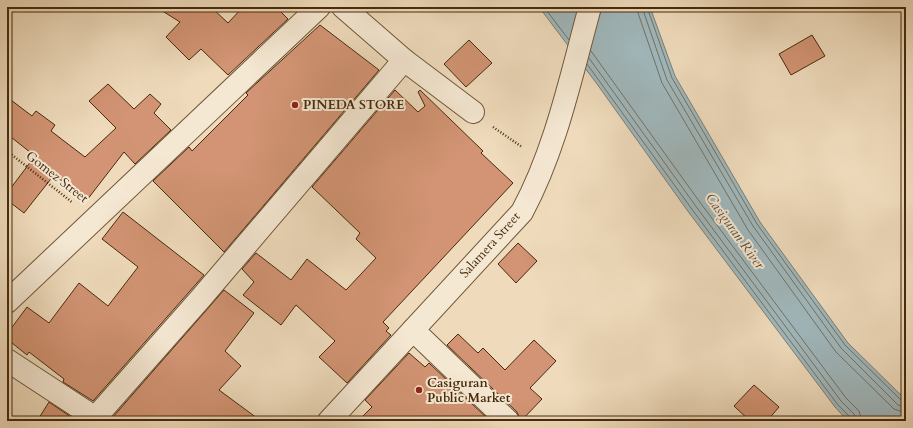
<svg xmlns="http://www.w3.org/2000/svg" width="913" height="428" font-family="Cardo,serif">
  <style>
    .water { fill: #a0b8bd; stroke: #7c8076 }
    .lines { fill: none; stroke-linecap: round; stroke-linejoin: round }
    .shore { stroke: #737264; stroke-width: 1 }
    .building { fill: #d29474; stroke: #462b0c }
    .minor-casing { stroke: #705738; stroke-width: 24 }
    .path { stroke: #462b0c; stroke-width: 2.5; stroke-dasharray: 1 2; stroke-linecap: butt }
    .minor { stroke: #f5e8d3; stroke-width: 22 }
    .poi-dot { fill: #8f2418; stroke: #f5e8d3; stroke-width: 1.5 }
    .labels { text-anchor: middle; dominant-baseline: central; stroke-width: 4; stroke-linejoin: round; paint-order: stroke }
    .poi-label { font-size: 13px; font-weight: bold; fill: #462b0c; stroke: #f5e8d3; text-anchor: start }
    .street-label { font-size: 13px; fill: #462b0c; stroke: #f5e8d3 }
    .water-label { font-size: 14px; font-style: italic; fill: #5c4e38; stroke: #f5e8d3 }
  </style>
  <rect width="100%" height="100%" fill="#efdbbc"/>
  <filter id="stains"><feTurbulence type="fractalNoise" baseFrequency=".005" numOctaves="4"/><feColorMatrix values="0 0 0 0 .2 0 0 0 0 .09 0 0 0 0 .02 0 0 0 .5 -.17"/></filter>
  <radialGradient id="worn" r=".72"><stop offset=".6" stop-color="#630" stop-opacity="0"/><stop offset="1" stop-color="#630" stop-opacity=".3"/></radialGradient>
  <polygon class="water" points="539,7 650,7 675,76 760,222 848,343 906,400 906,421 848,421 835,407 687,210 597,84"/>
  <g class="lines">
    <g class="shore">
      <polyline points="544,7 569,40"/>
      <polyline points="636,7 662,83 748,230 836,352 894,409 906,413"/>
      <polyline points="642,7 667,80 753,226 841,348 898,405 906,407"/>
      <polyline points="647,7 672,78 757,224 845,345 902,401 906,402"/>
      <polyline points="591,51 699,201 846,398 859,411 862,421"/>
      <polyline points="589,58 695,205 841,401 854,414 856,421"/>
      <polyline points="587,64 691,208 838,405 850,417 850,421"/>
    </g>
  </g>
  <g class="building">
    <polygon points="156,7 211,7 228,23 243,7 276,7 288,19 228,75 201,49 189,60 166,37 180,22"/>
    <polygon points="320,25 379,70 224,252 153,181 189,147 192,151 248,95 246,93"/>
    <polygon points="812,35 825,56 791,75 779,54"/>
    <polygon points="469,40 492,63 466,87 444,64"/>
    <polygon points="108,84 134,109 150,94 161,104 154,113 171,130 135,164 124,152 87,200 54,175 24,213 7,200 7,193 35,156 7,134 7,97 32,116 36,111 55,125 51,131 85,157 116,128 89,101"/>
    <polygon points="395,90 418,112 425,106 418,92 420,90 483,151 481,153 513,183 383,322 389,328 386,331 391,335 347,383 319,357 335,341 296,305 281,325 243,295 254,282 242,269 256,253 291,280 307,259 346,290 376,258 356,239 360,233 312,187"/>
    <polygon points="123,212 204,275 93,401 63,382 64,379 29,352 27,355 7,339 7,334 27,307 49,323 79,283 108,306 138,267 102,239"/>
    <polygon points="518,243 537,261 516,283 498,264"/>
    <polygon points="224,290 254,313 225,351 241,366 219,390 261,421 112,421 112,418"/>
    <polygon points="458,334 478,353 483,348 505,370 534,340 556,361 530,388 542,399 521,421 517,412 447,345"/>
    <polygon points="409,353 425,367 429,363 490,421 358,421 372,407 365,400"/>
    <polygon points="754,385 779,407 767,421 750,421 734,406"/>
    <polygon points="49,402 77,421 37,421"/>
  </g>
  <g class="lines">
    <g class="minor-casing">
      <g id="minor">
        <polyline points="343,7 404,60 473,112"/>
        <polyline points="7,302 319,7"/>
        <polyline points="413,330 508,421"/>
        <polyline points="7,360 100,421"/>
        <polyline points="95,418 201,298 404,60"/>
        <path d="M329,421L522,212C556,149 571,76 590,7"/>
      </g>
    </g>
    <g class="path">
      <polyline points="493,127 522,147"/>
      <polyline points="7,151 73,203"/>
    </g>
    <use href="#minor" class="minor"/>
  </g>
  <g class="poi-dot">
    <circle cx="295" cy="105" r="4"/>
    <circle cx="419" cy="390" r="4"/>
  </g>
  <g class="labels">
    <g class="poi-label">
      <text x="303" y="105">PINEDA STORE</text>
      <text x="427" y="383">Casiguran<tspan x="427" dy="15">Public Market</tspan></text>
    </g>
    <g class="street-label">
      <text transform="translate(57 177) rotate(38)">Gomez Street</text>
      <text transform="translate(490 245) rotate(-48)">Salamera Street</text>
    </g>
    <g class="water-label">
      <text transform="translate(735 231) rotate(54)">Casiguran River</text>
    </g>
  </g>
  <rect width="913" height="428" fill="none" stroke="#efdbbc" stroke-width="24"/>
  <rect x="8" y="8" width="897" height="412" fill="none" stroke="#462b0c" stroke-width="2"/>
  <rect x="12" y="12" width="889" height="404" fill="none" stroke="#462b0c"/>
  <rect width="100%" height="100%" filter="url(#stains)"/>
  <rect width="100%" height="100%" fill="url(#worn)"/>
</svg>
